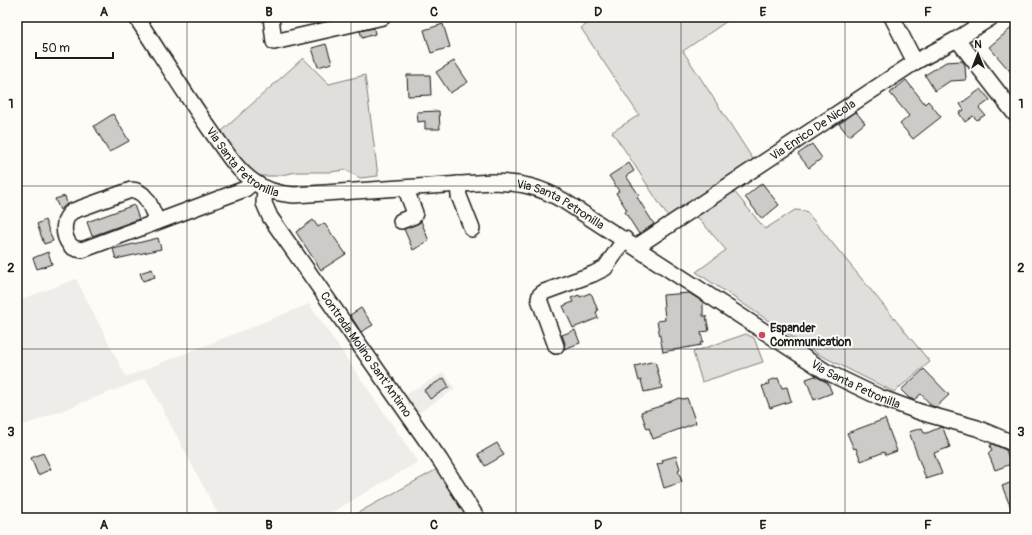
<svg xmlns="http://www.w3.org/2000/svg" width="1032" height="535" font-family="Pangolin,sans-serif">
  <style>
    .built { fill: #eeede9 }
    .green { fill: #e0dfdb; stroke: #7e7e7c }
    .building { fill: #cccbc8; stroke: #1c1c1c }
    .lines { fill: none; stroke-linecap: round; stroke-linejoin: round }
    .minor-casing { stroke: #1c1c1c; stroke-width: 18 }
    .minor { stroke: #fdfcf7; stroke-width: 15 }
    .grid { fill: none; stroke: #1c1c1c; stroke-width: 1; stroke-opacity: 0.55 }
    .poi-dot { fill: #d1495b; stroke: #fdfcf7; stroke-width: 1.5 }
    .labels { text-anchor: middle; dominant-baseline: central; stroke-width: 4; stroke-linejoin: round; paint-order: stroke }
    .street-label { font-size: 12px; fill: #1c1c1c; stroke: #fdfcf7 }
    .poi-label { font-size: 12px; font-weight: bold; fill: #1c1c1c; stroke: #fdfcf7; text-anchor: start }
    .neatline { fill: none; stroke: #1c1c1c; stroke-width: 1.5 }
    .grid-label { font-size: 13px; text-anchor: middle; font-weight: bold; fill: #1c1c1c }
  </style>
  <rect width="100%" height="100%" fill="#fdfcf7"/>
  <filter id="ink" filterUnits="userSpaceOnUse"><feTurbulence type="fractalNoise" baseFrequency=".025" numOctaves="2"/><feDisplacementMap in="SourceGraphic" scale="8" xChannelSelector="R" yChannelSelector="G"/><feConvolveMatrix kernelMatrix="1 2 1 2 8 2 1 2 1" color-interpolation-filters="sRGB"/></filter>
  <g filter="url(#ink)">
    <g class="built">
      <polygon points="76,279 126,377 309,304 418,462 322,518 220,518 146,378 27,424 17,424 17,301"/>
      <polygon points="444,372 455,389 414,416 401,398"/>
    </g>
    <g class="green">
      <polygon points="598,17 733,17 683,51 756,164 668,217 626,152 612,132 639,115 581,28"/>
      <polygon points="303,58 329,84 365,75 378,176 360,178 346,170 329,172 297,172 276,176 258,176 240,158 222,131"/>
      <polygon points="733,190 765,229 795,210 806,211 930,362 894,392 818,354 696,272 726,250 694,213"/>
      <polygon points="746,334 754,338 763,362 702,382 693,352"/>
      <polygon points="441,467 475,518 356,518 354,515"/>
    </g>
    <g class="building">
      <polygon points="443,24 450,47 431,53 424,30"/>
      <polygon points="1015,25 1015,77 989,47"/>
      <polygon points="374,28 375,34 362,38 360,31"/>
      <polygon points="326,44 332,63 318,67 312,48"/>
      <polygon points="454,61 468,82 450,93 436,72"/>
      <polygon points="962,61 965,65 966,80 950,81 935,91 925,75 946,62"/>
      <polygon points="407,75 430,75 431,95 408,96"/>
      <polygon points="906,80 925,104 928,101 941,117 913,139 900,124 909,116 890,93"/>
      <polygon points="981,89 990,100 979,108 985,115 977,120 973,116 965,122 959,113 964,110 960,104"/>
      <polygon points="439,111 440,129 425,129 425,121 418,122 417,112"/>
      <polygon points="856,112 865,123 849,136 839,124"/>
      <polygon points="113,114 129,141 109,152 94,126"/>
      <polygon points="812,144 822,158 809,168 798,154"/>
      <polygon points="629,163 634,171 626,176 639,195 637,197 654,224 639,234 625,212 627,210 616,193 619,191 609,176"/>
      <polygon points="762,183 779,205 762,219 745,197"/>
      <polygon points="65,196 67,204 60,210 55,199"/>
      <polygon points="134,205 139,219 92,236 87,222"/>
      <polygon points="45,220 53,241 44,244 37,224"/>
      <polygon points="313,220 318,227 324,223 346,254 321,270 296,232"/>
      <polygon points="421,221 429,241 422,244 422,245 413,250 404,229 417,224"/>
      <polygon points="158,238 161,249 116,259 113,249"/>
      <polygon points="48,252 52,264 37,269 33,258"/>
      <polygon points="152,269 155,277 143,281 140,273"/>
      <polygon points="590,293 592,295 598,311 596,312 598,318 573,328 563,306 573,302 571,298 579,295 580,297"/>
      <polygon points="689,293 703,302 703,316 706,316 709,331 701,332 703,342 700,343 701,345 663,352 657,321 665,320 663,295"/>
      <polygon points="361,308 373,325 361,332 350,315"/>
      <polygon points="575,330 580,343 564,349 565,343 562,335"/>
      <polygon points="655,361 662,388 644,392 641,380 639,381 635,366"/>
      <polygon points="924,369 949,395 936,407 932,406 921,394 914,400 909,398 901,390"/>
      <polygon points="815,376 828,383 832,393 814,400 806,379"/>
      <polygon points="444,378 449,387 430,399 424,390"/>
      <polygon points="778,378 782,388 787,387 791,401 770,408 762,386 769,384 768,381"/>
      <polygon points="679,398 683,399 687,398 696,423 653,439 649,428 647,429 641,412 664,405 664,404"/>
      <polygon points="885,419 897,451 886,455 884,452 861,461 856,448 854,449 847,433"/>
      <polygon points="941,427 943,428 950,447 934,453 942,474 926,479 909,432 922,428 924,433 927,433"/>
      <polygon points="497,443 504,455 485,466 478,454"/>
      <polygon points="992,444 1006,450 1011,464 995,470 988,453 992,451 990,445"/>
      <polygon points="43,453 51,469 38,475 31,458"/>
      <polygon points="676,456 680,469 678,470 682,482 664,488 657,464 663,463 662,460"/>
      <polygon points="1015,481 1015,518 1002,486"/>
    </g>
    <g class="lines">
      <g class="minor-casing">
        <g id="minor">
          <path id="s1" d="M136,17C161,55 185,94 211,131C224,149 236,170 254,182C266,191 280,194 294,195L492,182C522,183 538,186 564,201L825,371L879,397L920,412L977,428L1015,444"/>
          <polyline points="271,17 274,42 383,17"/>
          <polyline points="892,17 915,62"/>
          <polyline points="957,39 1015,114"/>
          <polyline points="458,184 459,196 472,229"/>
          <path id="s2" d="M265,188L264,203L270,217L440,460L477,518"/>
          <polyline points="401,221 414,216 415,213 408,195 407,188"/>
          <path d="M157,222C152,210 147,190 131,190L73,211C62,218 62,235 70,245C73,249 78,249 82,250L245,189L253,182"/>
          <path id="s3" d="M636,247L915,62L957,39L992,17"/>
          <polyline points="556,346 539,299 540,295 544,292 593,274 605,268 625,239"/>
        </g>
      </g>
      <use href="#minor" class="minor"/>
    </g>
  </g>
  <path class="grid" d="M187,17V518M351,17V518M516,17V518M681,17V518M845,17V518M17,186H1015M17,349H1015"/>
  <circle class="poi-dot" cx="762" cy="335" r="4"/>
  <g class="labels">
    <g class="street-label">
      <text stroke="none"><textPath href="#s3" startOffset="212">Via Enrico De Nicola</textPath></text>
      <text stroke="none"><textPath href="#s1" startOffset="182">Via Santa Petronilla</textPath></text>
      <text stroke="none"><textPath href="#s1" startOffset="518">Via Santa Petronilla</textPath></text>
      <text stroke="none"><textPath href="#s2" startOffset="198">Contrada Molino Sant'Antimo</textPath></text>
      <text stroke="none"><textPath href="#s1" startOffset="865">Via Santa Petronilla</textPath></text>
    </g>
    <g class="poi-label">
      <text x="770" y="328">Espander<tspan x="770" dy="14">Communication</tspan></text>
    </g>
  </g>
  <rect width="1032" height="535" fill="none" stroke="#fdfcf7" stroke-width="44"/>
  <g transform="translate(978 54)" stroke="#fdfcf7" stroke-width="3" paint-order="stroke">
  <path d="M0-3L7 15L0 10L-7 15Z" fill="#1c1c1c"/>
  <text y="-6" font-size="11" font-weight="bold" text-anchor="middle" fill="#1c1c1c">N</text>
  </g>
  <path d="M36 52v6h77v-6" fill="none" stroke="#1c1c1c" stroke-width="2"/>
  <text x="42" y="52" font-size="12" fill="#1c1c1c" stroke="#fdfcf7" stroke-width="3" paint-order="stroke">50 m</text>
  <rect x="22" y="22" width="988" height="491" class="neatline"/>
  <g class="grid-label">
    <text x="104" y="16">A</text>
    <text x="269" y="16">B</text>
    <text x="434" y="16">C</text>
    <text x="598" y="16">D</text>
    <text x="763" y="16">E</text>
    <text x="928" y="16">F</text>
    <text x="11" y="108">1</text>
    <text x="1021" y="108">1</text>
    <text x="11" y="272">2</text>
    <text x="1021" y="272">2</text>
    <text x="11" y="436">3</text>
    <text x="1021" y="436">3</text>
    <text x="104" y="529">A</text>
    <text x="269" y="529">B</text>
    <text x="434" y="529">C</text>
    <text x="598" y="529">D</text>
    <text x="763" y="529">E</text>
    <text x="928" y="529">F</text>
  </g>
</svg>
